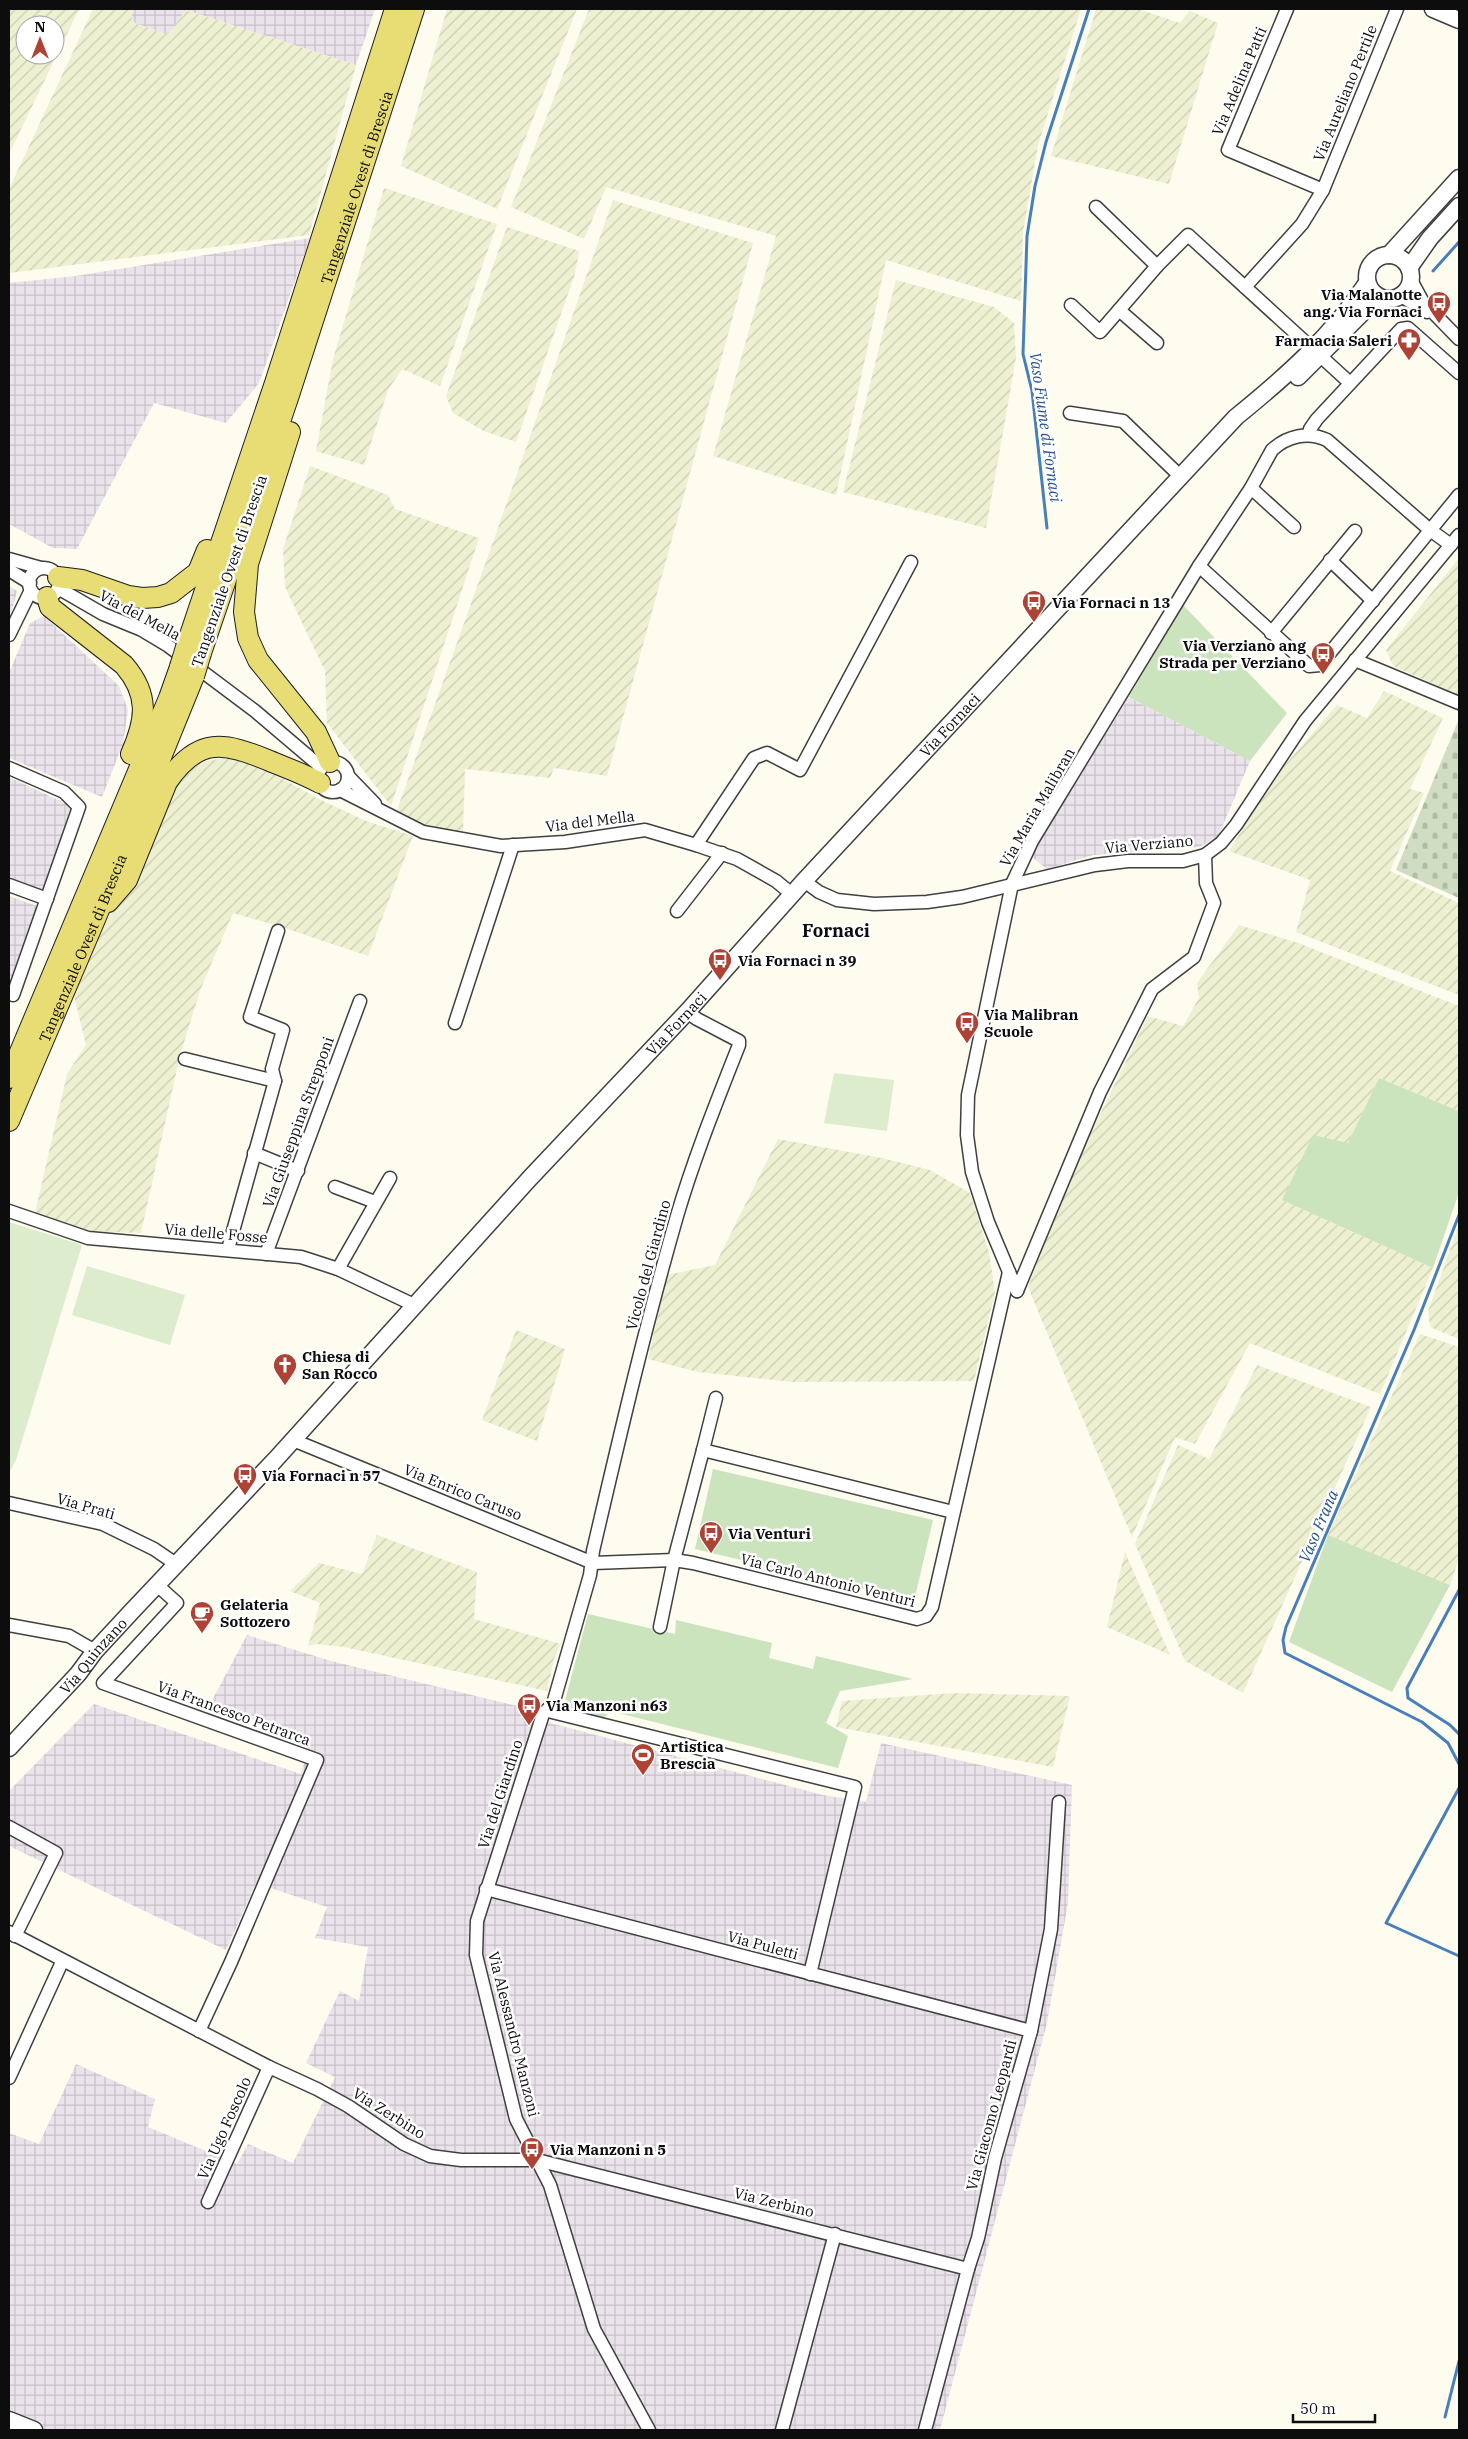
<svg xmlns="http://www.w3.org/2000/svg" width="1468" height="2439" font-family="'IBM Plex Serif',serif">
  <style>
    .industrial { fill: url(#industrial-grid) }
    .farmland { fill: url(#farmland-furrows); fill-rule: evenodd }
    .grass { fill: #cbe4bd }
    .cemetery { fill: url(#cemetery-stones) }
    .pitch { fill: #ddeccd }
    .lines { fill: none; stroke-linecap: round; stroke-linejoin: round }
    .stream { stroke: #497ebd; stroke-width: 3 }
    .minor-casing { stroke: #404040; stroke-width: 15 }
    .tertiary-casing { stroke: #404040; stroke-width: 19 }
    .primary-casing { stroke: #1e1e1e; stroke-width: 22 }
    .minor { stroke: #fff; stroke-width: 12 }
    .tertiary { stroke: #fff; stroke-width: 16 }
    .primary { stroke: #e8dd74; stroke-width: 20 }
    .primary-bridge-casing { stroke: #1e1e1e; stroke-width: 22; stroke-linecap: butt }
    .primary-bridge { stroke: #e8dd74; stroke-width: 20 }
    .labels { text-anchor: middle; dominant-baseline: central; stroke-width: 5; stroke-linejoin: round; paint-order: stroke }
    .street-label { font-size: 15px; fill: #0d0d0d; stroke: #fff }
    .poi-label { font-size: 15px; font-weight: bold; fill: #0d0d0d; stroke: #fff; text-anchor: start }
    .water-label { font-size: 16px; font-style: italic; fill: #255290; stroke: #fff }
    .quarter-label { font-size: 18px; font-weight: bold; fill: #0d0d0d; stroke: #fff }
  </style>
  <defs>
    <pattern id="industrial-grid" width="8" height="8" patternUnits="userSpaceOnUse" patternTransform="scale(1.25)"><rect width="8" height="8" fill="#ebe3eb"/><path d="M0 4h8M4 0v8" fill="none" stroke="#c8c2c8"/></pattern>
    <pattern id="farmland-furrows" width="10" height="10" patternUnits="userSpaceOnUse" patternTransform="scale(1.25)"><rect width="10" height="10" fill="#eef0d2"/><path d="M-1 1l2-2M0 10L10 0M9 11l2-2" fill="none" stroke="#cbcdb3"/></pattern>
    <pattern id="cemetery-stones" width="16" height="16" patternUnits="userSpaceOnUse" patternTransform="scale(1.25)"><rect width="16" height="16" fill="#d0ddc3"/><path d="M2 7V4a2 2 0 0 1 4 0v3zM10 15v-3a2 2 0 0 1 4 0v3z" fill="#b1bca6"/></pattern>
  </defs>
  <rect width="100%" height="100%" fill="#fdfcef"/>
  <g class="industrial">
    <polygon points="133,9 375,9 356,65 186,10 172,30 165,34 135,23 131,18"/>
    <polygon points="310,238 259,383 226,423 154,403 77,549 53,548 9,524 9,283 76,276"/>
    <polygon points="9,586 17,591 9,622"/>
    <polygon points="44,616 119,686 128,710 123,744 102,797 9,758 9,673 30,623"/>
    <polygon points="1129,697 1250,761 1218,837 1199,847 1093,855 1047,869 1029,855"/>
    <polygon points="9,777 71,806 44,891 9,878"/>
    <polygon points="9,896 40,907 9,1004"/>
    <polygon points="247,1635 331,1661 521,1707 554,1724 823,1795 866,1802 881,1743 1072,1785 1068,1903 1047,2023 940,2430 9,2430 9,2133 39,2144 76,2064 155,2099 148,2127 237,2164 248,2144 293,2163 335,2077 306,2063 340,1991 359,2001 368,1947 315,1938 327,1907 256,1883 226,1950 9,1846 9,1791 94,1704 301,1774 310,1741 210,1704"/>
  </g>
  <g class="farmland">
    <path d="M9,9H79L9,154ZM25,25H55V55H25Z"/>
    <polygon points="93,9 133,9 131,17 135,23 165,34 172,30 185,10 356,65 309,235 9,273 9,189"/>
    <polygon points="447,9 577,9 497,209 401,166"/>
    <polygon points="589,9 1081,9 1038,145 1023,232 1021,301 886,260 836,495 713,456 776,236 606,187 584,239 511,207"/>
    <polygon points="1096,9 1138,9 1180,23 1190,11 1218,23 1169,184 1051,156"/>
    <polygon points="384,188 497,224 440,386 402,369 388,390 364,465 316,451 333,359"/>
    <polygon points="613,200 753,243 607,776 554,768 550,778 465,769 463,832 419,826 397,810 492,545"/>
    <polygon points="507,227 579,251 575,274 516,442 484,431 453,413 446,396"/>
    <polygon points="896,280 994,307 1014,323 1016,358 986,528 843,492"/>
    <polygon points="310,466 388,495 395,509 479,538 391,806 327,723 325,671 285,587 283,549"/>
    <polygon points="1459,558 1459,695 1393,666 1386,650"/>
    <polygon points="1384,691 1443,718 1410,789 1424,793 1390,871 1459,903 1459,995 1296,932 1310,880 1229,851 1277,774 1337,705 1367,718"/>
    <polygon points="219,759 235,759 265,769 321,800 366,821 413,836 368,956 285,928 233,913 201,988 180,1055 141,1233 84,1231 35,1213 67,1074 86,1045 74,996 101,928 133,887 182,773 199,762"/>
    <polygon points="1239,925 1298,943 1459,1006 1459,1111 1379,1078 1348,1143 1282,1200 1433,1268 1380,1394 1250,1343 1195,1444 1175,1437 1132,1537 1028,1287 1082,1143 1094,1127 1148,1016 1183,1026 1199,998 1197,983"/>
    <polygon points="778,1139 882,1158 930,1170 970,1193 989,1252 995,1292 974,1381 793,1382 698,1372 648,1359 667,1275 715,1265"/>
    <polygon points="1459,1225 1459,1339 1430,1327 1428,1311"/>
    <polygon points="516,1330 565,1349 537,1441 482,1420"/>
    <polygon points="1420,1334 1459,1347 1459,1558 1450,1585 1328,1535"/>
    <polygon points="1257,1365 1371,1407 1243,1693 1185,1661 1135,1544 1178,1445 1209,1459"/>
    <polygon points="377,1535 477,1572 474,1619 561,1644 554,1659 547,1691 344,1647 316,1644 308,1646 320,1603 290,1591 319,1563 362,1574"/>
    <polygon points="1125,1552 1170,1655 1107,1627"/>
    <polygon points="954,1693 1070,1696 1053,1767 836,1727 842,1701"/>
  </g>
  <g class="grass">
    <polygon points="1183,605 1287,713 1250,761 1129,697"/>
    <polygon points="1379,1078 1459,1111 1459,1192 1433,1268 1282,1200 1313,1135 1348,1143"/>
    <polygon points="713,1469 933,1520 914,1601 695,1549"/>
    <polygon points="1328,1535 1450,1585 1392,1692 1289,1642"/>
    <polygon points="588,1614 675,1634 676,1620 772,1643 769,1658 813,1669 816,1656 913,1679 840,1691 826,1723 848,1736 838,1768 610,1711 602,1720 563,1708"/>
  </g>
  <polygon class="cemetery" points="1459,719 1459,898 1396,870"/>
  <g class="pitch">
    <polygon points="834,1073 894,1080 887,1131 824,1123"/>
    <polygon points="9,1222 82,1245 16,1460 10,1471"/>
    <polygon points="87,1266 185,1295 170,1345 72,1315"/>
  </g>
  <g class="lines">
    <g class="stream">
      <polyline points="1433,271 1459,242"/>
      <polyline points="1047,528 1032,391 1023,354 1027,236 1035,186 1046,142 1089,9"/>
      <polyline points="1459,1215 1414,1330 1286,1627 1283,1640 1285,1653 1422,1722 1448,1743 1459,1764"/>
      <polyline points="1459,1590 1407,1688 1408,1698 1450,1725 1459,1734"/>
      <polyline points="1459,1788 1386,1923 1459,1956"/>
      <polyline points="1445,2417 1459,2361"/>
      <polyline points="1458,2430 1459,2430"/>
    </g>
    <g class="minor-casing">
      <g id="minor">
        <polyline points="1323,190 1397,9"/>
        <polyline points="1096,207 1157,266"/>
        <polyline points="1411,280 1423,302 1459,339"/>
        <polyline points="1245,287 1302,224 1323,190 1228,150 1287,9"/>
        <polyline points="1401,296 1427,312"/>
        <polyline points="1071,305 1100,332 1157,266 1188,235 1350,383"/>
        <polyline points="1119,310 1157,343"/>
        <polyline points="1070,413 1123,421 1180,476"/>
        <polyline points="1309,435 1310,429 1317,419 1401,329 1408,328 1459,373"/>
        <polyline points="1251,488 1294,527"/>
        <polyline points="9,559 41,568"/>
        <polyline points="1330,560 1373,601"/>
        <polyline points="1199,566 1309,666 1320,665 1459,495"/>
        <circle cx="44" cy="583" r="15"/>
        <polyline points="9,570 30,583"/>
        <polyline points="58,588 103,614 142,630 167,645 255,711 321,767"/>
        <polyline points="1271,633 1355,531"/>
        <polyline points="9,635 31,590"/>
        <polyline points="1355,660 1459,703"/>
        <circle cx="333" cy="777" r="15"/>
        <polyline points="9,768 64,792 79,807 13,995"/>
        <polyline points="348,776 375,804"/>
        <polyline points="340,790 423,832 501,846 565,842 645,830 696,845 737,859 776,881 793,895"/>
        <polyline points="696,845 754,758 767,753 800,770 911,562"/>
        <polyline points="804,881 819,892 837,900 874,904 927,902 962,897 1095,865 1128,861 1183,861 1205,855 1221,843 1236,825 1305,721 1459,535"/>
        <polyline points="9,885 47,899"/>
        <polyline points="677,911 722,853"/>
        <polyline points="455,1023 513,845"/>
        <polyline points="185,1059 275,1081"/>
        <polyline points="254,1153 298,1171"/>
        <polyline points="335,1187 375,1202"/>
        <polyline points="9,1211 88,1238 301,1257 338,1269 414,1305"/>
        <polyline points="228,1249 275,1081 272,1069 283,1030 250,1017 278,931"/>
        <polyline points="266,1254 360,1001"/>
        <polyline points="338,1269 390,1178"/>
        <path d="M1017,1291L988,1222L972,1172L967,1135L968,1095L1012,884L1032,841L1199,566L1251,488L1272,450C1287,436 1308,431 1327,440L1430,530L1451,545"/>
        <polyline points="1017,1291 1100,1092 1152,989 1194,957 1214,903 1206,883 1205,855"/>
        <polyline points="293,1440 593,1563 674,1560 693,1563 917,1619 926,1616 932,1607 1009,1272"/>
        <polyline points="703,1450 716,1398"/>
        <polyline points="9,1503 103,1524 154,1549 176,1564"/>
        <polyline points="157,1585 177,1603 103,1683 317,1760 231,1962 199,2031"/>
        <polyline points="9,1625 69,1636 95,1651"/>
        <polyline points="660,1627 674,1560 703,1450 953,1512"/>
        <polyline points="548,1711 855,1787 810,1974"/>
        <polyline points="9,1827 56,1853 15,1936"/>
        <polyline points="486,1889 1031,2031"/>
        <polyline points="9,1932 269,2067 317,2089 348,2106 404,2144 430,2156 461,2160 537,2160 968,2269"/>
        <polyline points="9,2078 62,1962"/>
        <polyline points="208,2202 269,2067"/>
        <path d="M649,2430L594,2329L550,2185L516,2119L476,1955L477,1921L543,1714L553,1704L590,1575L593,1551C619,1439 645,1327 677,1216C694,1158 717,1101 739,1045V1041L697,1019L687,1012"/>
        <polyline points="782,2430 835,2234"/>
        <polyline points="925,2430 968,2269 978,2238 995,2158 1031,2031 1051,1929 1059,1802"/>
      </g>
    </g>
    <g class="tertiary-casing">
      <g id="tertiary">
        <polyline points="1433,9 1459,20"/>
        <circle cx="1389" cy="277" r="22"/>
        <polyline points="1389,255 1459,178"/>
        <polyline points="1409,268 1430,238 1459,206"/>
        <polyline points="1298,377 1371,304 1383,299"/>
        <path id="s1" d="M9,1748L78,1674L95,1651L133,1610L275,1460L530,1178L687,1012L804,881L1236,417C1284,378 1333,335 1367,283"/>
        <polyline points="9,2420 34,2430"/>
      </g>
    </g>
    <g class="primary-casing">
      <g id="primary">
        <polyline points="290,432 248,564 244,612 248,638 258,660 316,732 330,762"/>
        <polyline points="58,577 82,580 128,596 142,598 158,597 171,593 198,572 207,550"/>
        <path d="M47,597L50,607L124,665C150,695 146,720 131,754"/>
        <polyline points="187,644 275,383 395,9"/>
        <path id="s2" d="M201,653L288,398L414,9"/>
        <path d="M108,902L127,880L167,782C198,736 224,742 270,761C287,768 304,774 320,783"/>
        <polyline points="9,1078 169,698 180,667"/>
        <path id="s3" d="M9,1121L99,910L194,676"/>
      </g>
    </g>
    <use href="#minor" class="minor"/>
    <use href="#tertiary" class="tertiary"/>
    <use href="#primary" class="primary"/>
    <g class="primary-bridge-casing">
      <g id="primary-bridge">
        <polyline points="180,667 187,644"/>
        <polyline points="194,676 201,653"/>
      </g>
    </g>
    <use href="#primary-bridge" class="primary-bridge"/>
  </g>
  <defs>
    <g id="bus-pin" transform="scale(1.25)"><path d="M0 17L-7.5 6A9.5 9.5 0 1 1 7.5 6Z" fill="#ad4235" stroke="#fff"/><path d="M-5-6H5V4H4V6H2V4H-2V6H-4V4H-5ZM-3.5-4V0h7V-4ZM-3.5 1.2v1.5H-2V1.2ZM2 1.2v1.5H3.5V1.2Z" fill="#fff"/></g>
    <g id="pharmacy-pin" transform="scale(1.25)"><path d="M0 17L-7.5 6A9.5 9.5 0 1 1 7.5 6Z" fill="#ad4235" stroke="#fff"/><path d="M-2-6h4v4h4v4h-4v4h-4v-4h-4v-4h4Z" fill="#fff"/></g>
    <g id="church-pin" transform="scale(1.25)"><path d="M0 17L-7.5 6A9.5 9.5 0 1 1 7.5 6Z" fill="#ad4235" stroke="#fff"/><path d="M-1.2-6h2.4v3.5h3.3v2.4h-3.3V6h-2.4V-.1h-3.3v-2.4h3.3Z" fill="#fff"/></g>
    <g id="cafe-pin" transform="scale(1.25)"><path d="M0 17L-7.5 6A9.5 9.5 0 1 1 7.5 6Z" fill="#ad4235" stroke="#fff"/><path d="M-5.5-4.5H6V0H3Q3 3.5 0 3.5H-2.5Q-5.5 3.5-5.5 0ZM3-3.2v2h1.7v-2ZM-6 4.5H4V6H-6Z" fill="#fff"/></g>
    <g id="stadium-pin" transform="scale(1.25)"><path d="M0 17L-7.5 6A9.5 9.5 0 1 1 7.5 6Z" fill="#ad4235" stroke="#fff"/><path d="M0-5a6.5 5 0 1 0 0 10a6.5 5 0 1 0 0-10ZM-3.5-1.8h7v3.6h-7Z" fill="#fff"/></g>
  </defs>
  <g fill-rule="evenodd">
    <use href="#bus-pin" x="1439" y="303"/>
    <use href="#pharmacy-pin" x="1409" y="340"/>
    <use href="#bus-pin" x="1034" y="602"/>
    <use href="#bus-pin" x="1323" y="654"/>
    <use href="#bus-pin" x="720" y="960"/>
    <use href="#bus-pin" x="967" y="1023"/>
    <use href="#church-pin" x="285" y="1365"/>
    <use href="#bus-pin" x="245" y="1475"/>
    <use href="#bus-pin" x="711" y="1533"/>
    <use href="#cafe-pin" x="202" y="1613"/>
    <use href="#bus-pin" x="529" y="1705"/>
    <use href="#stadium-pin" x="643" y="1755"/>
    <use href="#bus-pin" x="532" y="2149"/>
  </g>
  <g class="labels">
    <g class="street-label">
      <text transform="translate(1239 81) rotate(-67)">Via Adelina Patti</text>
      <text transform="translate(1345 93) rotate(-68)">Via Aureliano Pertile</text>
      <text stroke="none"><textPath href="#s2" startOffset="491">Tangenziale Ovest di Brescia</textPath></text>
      <text transform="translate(229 571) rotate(-71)">Tangenziale Ovest di Brescia</text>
      <text transform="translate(140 615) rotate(28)">Via del Mella</text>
      <text stroke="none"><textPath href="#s1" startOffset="1390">Via Fornaci</textPath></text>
      <text transform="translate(1037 807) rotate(-60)">Via Maria Malibran</text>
      <text transform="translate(590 821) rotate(-7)">Via del Mella</text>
      <text transform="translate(1149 844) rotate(-5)">Via Verziano</text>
      <text stroke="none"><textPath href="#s3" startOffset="188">Tangenziale Ovest di Brescia</textPath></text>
      <text stroke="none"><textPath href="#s1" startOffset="985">Via Fornaci</textPath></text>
      <text transform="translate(298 1122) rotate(-70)">Via Giuseppina Strepponi</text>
      <text transform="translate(216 1233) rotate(5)">Via delle Fosse</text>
      <text transform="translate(648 1265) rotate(-75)">Vicolo del Giardino</text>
      <text transform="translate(463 1492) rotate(22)">Via Enrico Caruso</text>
      <text transform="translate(86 1506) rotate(16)">Via Prati</text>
      <text transform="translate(828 1580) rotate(14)">Via Carlo Antonio Venturi</text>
      <text stroke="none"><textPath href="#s1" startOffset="125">Via Quinzano</textPath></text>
      <text transform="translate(234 1713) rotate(20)">Via Francesco Petrarca</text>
      <text transform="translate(500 1794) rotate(-72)">Via del Giardino</text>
      <text transform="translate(763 1945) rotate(15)">Via Puletti</text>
      <text transform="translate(514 2034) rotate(76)">Via Alessandro Manzoni</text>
      <text transform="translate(389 2113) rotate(32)">Via Zerbino</text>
      <text transform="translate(991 2115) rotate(-75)">Via Giacomo Leopardi</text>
      <text transform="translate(224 2128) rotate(-66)">Via Ugo Foscolo</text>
      <text transform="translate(774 2202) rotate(14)">Via Zerbino</text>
    </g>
    <g class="poi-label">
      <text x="1422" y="294" text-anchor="end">Via Malanotte<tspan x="1422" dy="17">ang. Via Fornaci</tspan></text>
      <text x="1392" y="340" text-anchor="end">Farmacia Saleri</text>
      <text x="1052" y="602">Via Fornaci n 13</text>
      <text x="1306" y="645" text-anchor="end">Via Verziano ang<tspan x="1306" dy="17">Strada per Verziano</tspan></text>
      <text x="738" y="960">Via Fornaci n 39</text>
      <text x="984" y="1014">Via Malibran<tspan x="984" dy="17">Scuole</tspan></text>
      <text x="302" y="1356">Chiesa di<tspan x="302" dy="17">San Rocco</tspan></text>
      <text x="262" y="1475">Via Fornaci n 57</text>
      <text x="728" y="1533">Via Venturi</text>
      <text x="220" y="1604">Gelateria<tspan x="220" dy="17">Sottozero</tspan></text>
      <text x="546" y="1705">Via Manzoni n63</text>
      <text x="660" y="1746">Artistica<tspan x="660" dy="17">Brescia</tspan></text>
      <text x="550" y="2149">Via Manzoni n 5</text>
    </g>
    <g class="water-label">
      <text transform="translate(1046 427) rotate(82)">Vaso Fiume di Fornaci</text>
      <text transform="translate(1318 1526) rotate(-67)">Vaso Frana</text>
    </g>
    <g class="quarter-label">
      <text x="836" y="930">Fornaci</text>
    </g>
  </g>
  <rect width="1468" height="2439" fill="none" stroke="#0d0d0d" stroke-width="20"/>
  <g transform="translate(40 40)"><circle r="24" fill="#ffffff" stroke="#9e9e9e"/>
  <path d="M0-4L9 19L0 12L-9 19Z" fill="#ad4235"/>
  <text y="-8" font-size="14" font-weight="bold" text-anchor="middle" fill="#0d0d0d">N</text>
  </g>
  <path d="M1293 2414v8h82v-8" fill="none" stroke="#0d0d0d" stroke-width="2.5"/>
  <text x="1300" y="2414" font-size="15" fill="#0d0d0d" stroke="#ffffff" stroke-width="4" paint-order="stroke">50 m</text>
</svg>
